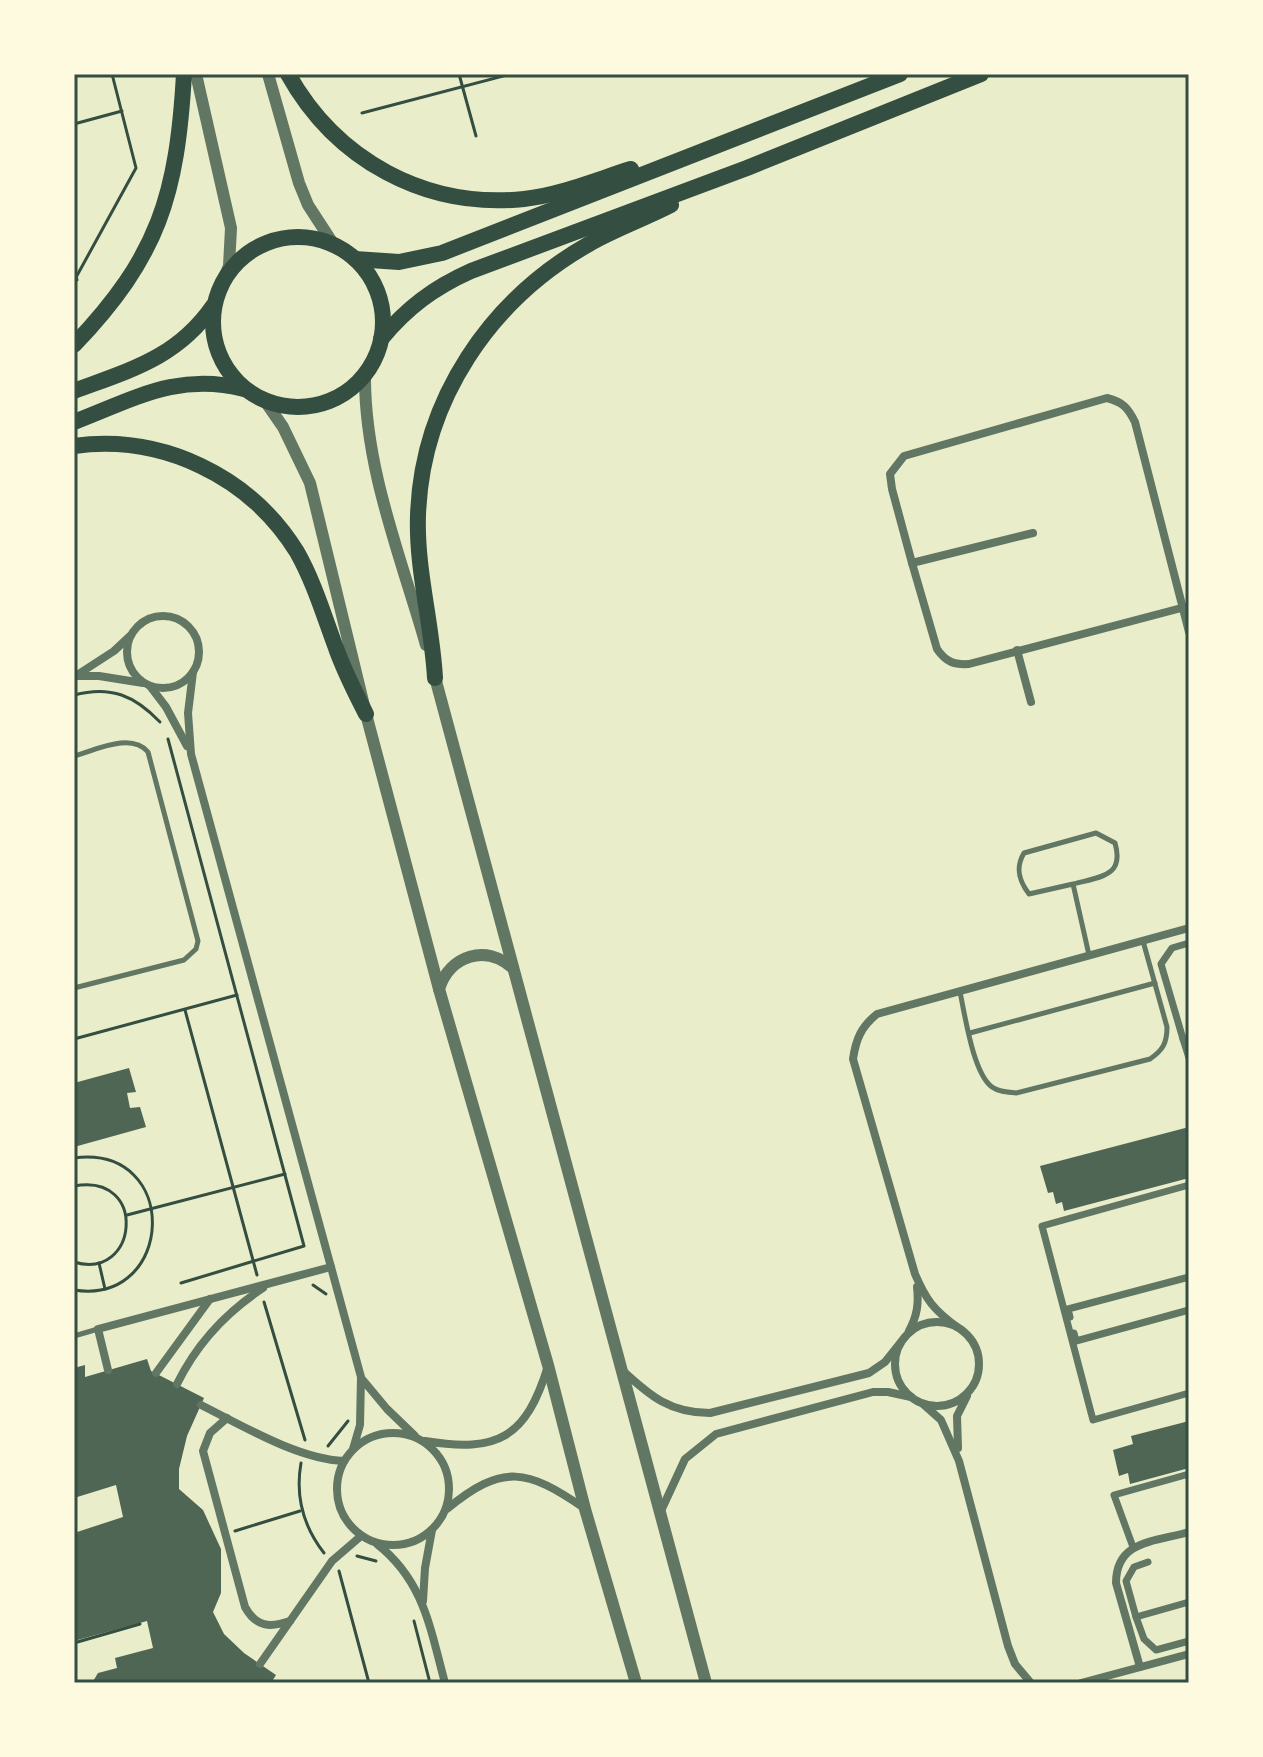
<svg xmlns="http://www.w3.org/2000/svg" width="1263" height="1757" font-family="Mulish,sans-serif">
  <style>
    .building { fill: #4f6655 }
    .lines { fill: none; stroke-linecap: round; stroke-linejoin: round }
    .path { stroke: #344e41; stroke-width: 3 }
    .service { stroke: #617663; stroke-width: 5 }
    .pedestrian { stroke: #617663; stroke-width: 7 }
    .minor { stroke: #617663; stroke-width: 8 }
    .tertiary { stroke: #617663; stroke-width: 12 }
    .primary { stroke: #344e41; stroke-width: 16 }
    .neatline { fill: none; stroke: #344e41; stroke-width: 3 }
  </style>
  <rect width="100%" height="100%" fill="#e9edc9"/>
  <g class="building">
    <polygon points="129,1068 136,1092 127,1093 130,1108 140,1107 146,1127 74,1147 74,1083"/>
    <polygon points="1189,1127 1189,1178 1064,1211 1062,1202 1056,1204 1053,1192 1048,1193 1040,1166"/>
    <polygon points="147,1359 151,1371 204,1398 187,1436 179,1469 179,1489 203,1510 221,1549 221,1593 213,1612 224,1634 244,1653 276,1675 271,1683 92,1683 98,1673 117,1668 115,1658 153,1648 147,1621 74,1641 74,1533 123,1517 116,1485 74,1498 74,1368 85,1365 85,1377"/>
    <polygon points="1189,1421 1189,1468 1130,1484 1128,1473 1119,1476 1113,1450 1133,1444 1131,1436"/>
  </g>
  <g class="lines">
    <g class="path">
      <polyline points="459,74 476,136"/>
      <polyline points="362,113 511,74"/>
      <polyline points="74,124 122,111"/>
      <polyline points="74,269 77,280"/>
      <polyline points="74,281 136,168 112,74"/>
      <path d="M74,695C111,685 135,696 160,722"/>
      <polyline points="168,739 304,1246 181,1283"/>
      <polyline points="185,1010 257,1275"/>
      <polyline points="74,1039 237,995"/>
      <path d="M74,1158C182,1144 175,1306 74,1290"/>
      <path d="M74,1186C149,1172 138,1282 74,1262"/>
      <polyline points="127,1215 285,1174"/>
      <polyline points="99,1263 105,1289"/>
      <polyline points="313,1285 326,1294"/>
      <polyline points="264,1302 305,1440"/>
      <polyline points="328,1446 348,1421"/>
      <path d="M301,1463C295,1497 303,1526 324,1553"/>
      <polyline points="235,1531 300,1511"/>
      <polyline points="357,1556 376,1561"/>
      <polyline points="339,1571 369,1683"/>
      <polyline points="414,1621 430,1683"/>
      <polyline points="74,1643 140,1624"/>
    </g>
    <g class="service">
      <path d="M74,756C96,750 131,732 148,752L198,941L196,949L184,960L74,988"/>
      <path d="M1073,884L1029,894C1019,881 1015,868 1024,853L1096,833L1115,843C1125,877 1099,877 1073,884L1089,955"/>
      <path d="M960,992C965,1015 973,1073 992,1087C999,1092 1007,1092 1016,1093L1150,1059C1163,1050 1167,1043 1167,1027L1143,941"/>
      <polyline points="970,1033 1155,983"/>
      <polyline points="74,1336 98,1329"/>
    </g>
    <g class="pedestrian">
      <polyline points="1189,1038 1183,1039 1189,1058"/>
      <polyline points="1183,1039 1161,964 1172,948 1189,943"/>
      <polyline points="1189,1185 1042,1226 1093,1420 1189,1393"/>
      <polyline points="1070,1317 1068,1309 1189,1277"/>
      <polyline points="1074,1333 1076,1341 1189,1310"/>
      <polyline points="1133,1547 1114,1495 1189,1474"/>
      <polyline points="1189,1602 1136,1617 1144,1639 1156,1650 1189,1641"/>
      <polyline points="1136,1617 1126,1581 1134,1567 1148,1562"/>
    </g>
    <g class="minor">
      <polyline points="1189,74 1189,75"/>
      <path d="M1033,533L912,563L937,649C946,662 954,665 969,664L1189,606"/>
      <path d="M912,563L892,489L890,474L904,456L1107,398C1123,402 1128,408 1135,422L1189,632"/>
      <circle cx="163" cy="652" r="36"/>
      <polyline points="1017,650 1031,702"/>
      <polyline points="193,672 188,713 191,754 361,1377 360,1425 353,1449"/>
      <polyline points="77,675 114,651 130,636"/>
      <polyline points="74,676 99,676 143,683"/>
      <polyline points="150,686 166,707 187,746"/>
      <circle cx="937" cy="1364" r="42"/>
      <path d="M957,1327C934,1310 926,1300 915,1274L853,1059C856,1039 861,1027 877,1014L1189,928"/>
      <path d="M909,1331C917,1316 919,1304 917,1287"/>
      <polyline points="108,1370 98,1329 331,1267"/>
      <path d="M622,1370C650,1396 670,1413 710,1413L869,1373L885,1362L901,1342"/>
      <polyline points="156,1373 210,1299"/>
      <polyline points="362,1379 387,1409 415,1436"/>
      <path d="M177,1384C197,1343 225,1313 263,1288"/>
      <polyline points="923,1404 941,1420 959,1461 1008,1646 1015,1664 1031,1683"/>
      <path d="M201,1405C243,1426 298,1459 344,1461"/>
      <path d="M227,1418L210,1433L203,1451L245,1607C256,1627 270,1628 290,1621"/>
      <circle cx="393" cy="1489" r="56"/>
      <path d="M425,1441C498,1453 526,1438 548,1366"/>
      <polyline points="958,1448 957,1416 967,1396"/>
      <path d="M447,1509C503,1463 527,1469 584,1508"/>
      <polyline points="660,1513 685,1459 716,1434 873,1392 888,1392 911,1397"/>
      <path d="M377,1544C424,1581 430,1628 445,1683"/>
      <polyline points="423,1601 425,1568 432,1530"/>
      <polyline points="260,1664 332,1561 361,1536"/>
      <path d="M1140,1667L1116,1583C1116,1540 1155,1542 1189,1532"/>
      <polyline points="1081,1683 1189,1654"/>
    </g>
    <g class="tertiary">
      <polyline points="196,74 231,228 229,266 222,283"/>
      <polyline points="268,74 299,183 308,205 334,245"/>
      <path d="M365,374C364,467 401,557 426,645"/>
      <polyline points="265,401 283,427 310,483 366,714 439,989 548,1365 585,1509 636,1683"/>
      <polyline points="433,670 706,1683"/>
      <path d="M439,989C450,955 486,944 513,968"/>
    </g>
    <g class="primary">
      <path d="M288,74C336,160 425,209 524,199C560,195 596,180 631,169"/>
      <circle cx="298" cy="322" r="85"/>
      <polyline points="355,259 399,262 442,253 900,74"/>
      <path d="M381,339C407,308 433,288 471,271L747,168L981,74"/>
      <path d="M74,345C159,256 177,195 184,74"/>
      <path d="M74,391C130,370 177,358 213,306"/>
      <path d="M74,422C134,399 178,372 244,389"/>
      <path d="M74,446C162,434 250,476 297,552C314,582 324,616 336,648C344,671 355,692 366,714"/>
      <path d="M435,678C432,623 416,569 418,515C422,400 490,300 589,244C615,229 644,219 671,205"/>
    </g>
  </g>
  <rect width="1263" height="1757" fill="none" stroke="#fefae0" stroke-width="152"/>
  <rect x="76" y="76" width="1111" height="1605" class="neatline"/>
</svg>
